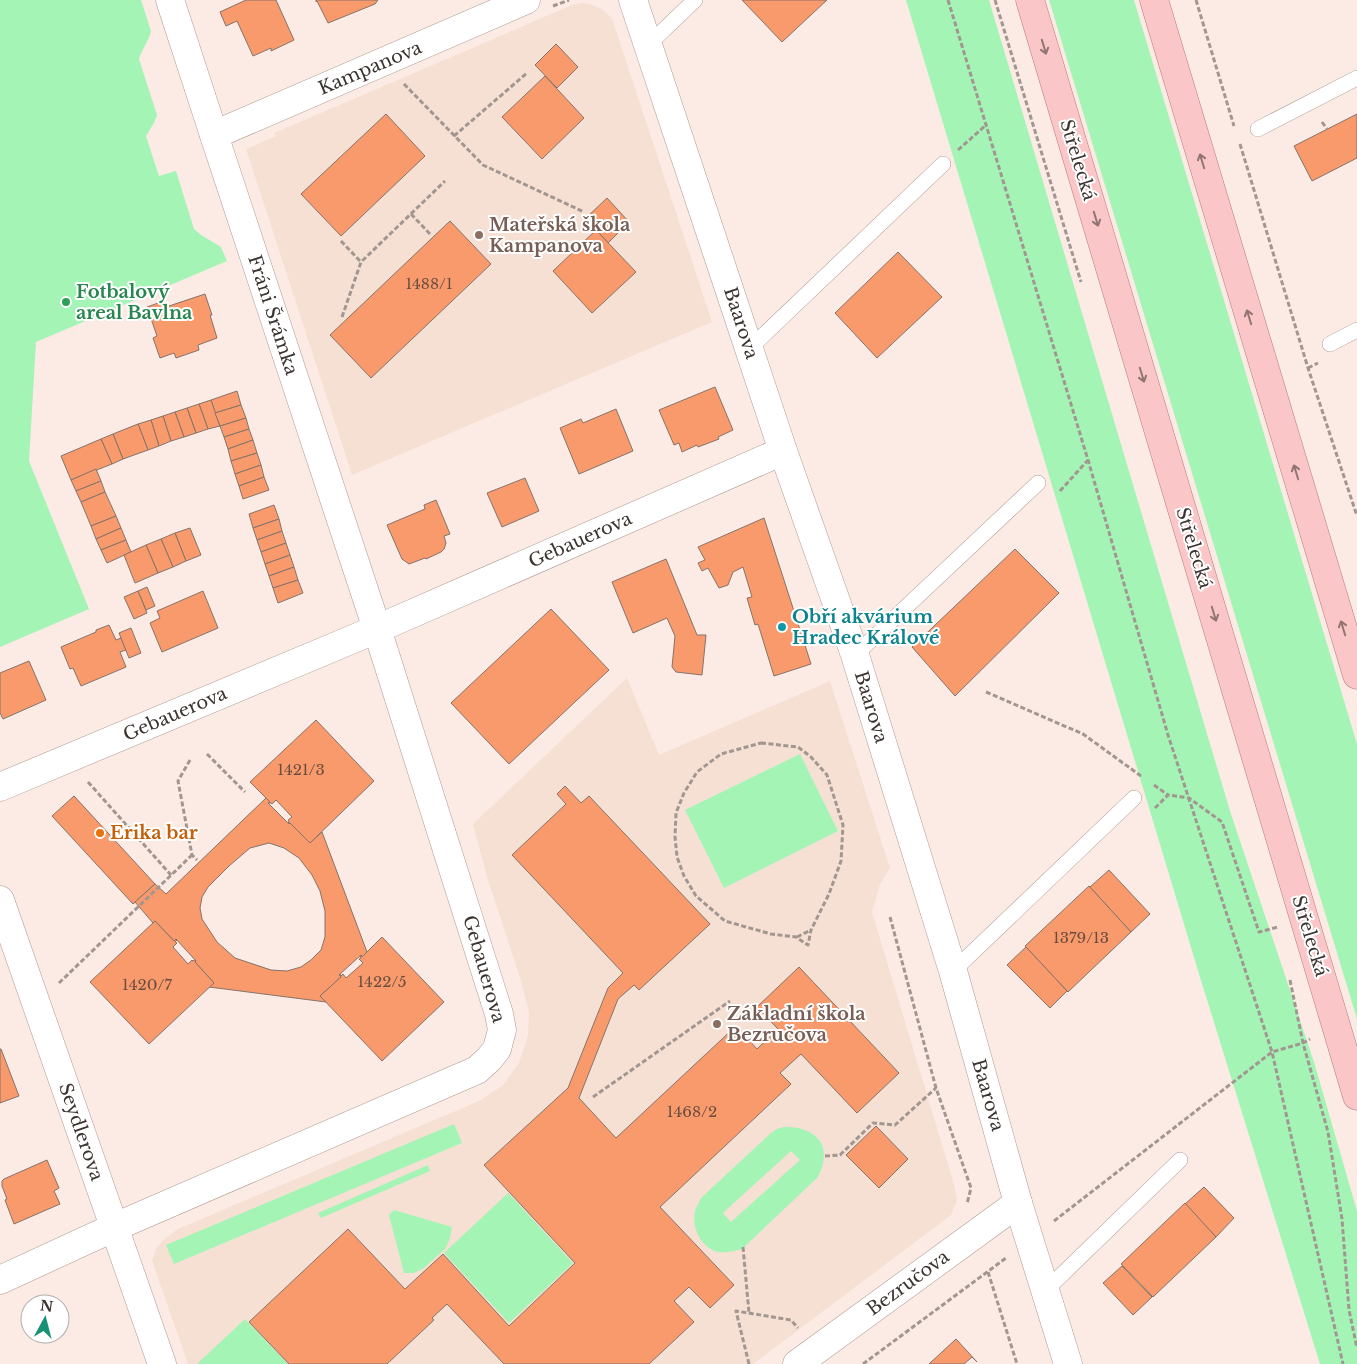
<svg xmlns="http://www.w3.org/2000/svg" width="1357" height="1364" font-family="'Libre Baskerville',serif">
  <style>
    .education { fill: #f6e0d3 }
    .green { fill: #a4f4b6; fill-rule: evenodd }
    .building { fill: #f99a6c; stroke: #85736a; fill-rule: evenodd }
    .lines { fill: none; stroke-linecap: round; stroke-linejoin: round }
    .lane-casing { stroke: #ac9990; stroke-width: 16 }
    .street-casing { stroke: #ac9990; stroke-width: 29 }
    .primary-casing { stroke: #b57a7a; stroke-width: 29 }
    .path { stroke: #a29690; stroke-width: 3; stroke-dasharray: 5 2.5; stroke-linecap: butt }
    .lane { stroke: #fff; stroke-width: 15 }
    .street { stroke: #fff; stroke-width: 28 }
    .primary { stroke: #fac6c7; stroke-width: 28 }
    .oneway { stroke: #917573 }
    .education-dot { fill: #8d6e63; stroke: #fff; stroke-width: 2 }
    .leisure-dot { fill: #2e9e5b; stroke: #fff; stroke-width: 2 }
    .culture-dot { fill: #0f9aa8; stroke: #fff; stroke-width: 2 }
    .food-dot { fill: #e8710a; stroke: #fff; stroke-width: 2 }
    .labels { text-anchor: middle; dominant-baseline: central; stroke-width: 4; stroke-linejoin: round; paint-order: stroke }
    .number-label { font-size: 15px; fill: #6a4d3e }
    .street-label { font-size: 18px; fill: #3b332f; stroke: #fff }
    .education-label { font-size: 18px; font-weight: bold; fill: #785e54; stroke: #fff; text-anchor: start }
    .leisure-label { font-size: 18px; font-weight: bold; fill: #27864d; stroke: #fff; text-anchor: start }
    .culture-label { font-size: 18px; font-weight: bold; fill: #0d838f; stroke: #fff; text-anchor: start }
    .food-label { font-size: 18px; font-weight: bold; fill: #c56008; stroke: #fff; text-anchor: start }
  </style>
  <rect width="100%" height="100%" fill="#fcebe4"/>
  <g class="education">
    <polygon points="582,3 592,5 602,9 612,18 712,322 352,475 246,149 276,136 274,133 572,5"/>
    <polygon points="627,678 659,755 830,681 890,868 880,884 872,912 954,1184 957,1200 951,1215 753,1364 188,1364 152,1261 156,1249 163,1240 178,1229 479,1101 503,1085 519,1063 528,1035 529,1012 521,981 487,877 473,824"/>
  </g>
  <g class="green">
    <path d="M0,0H141L151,31C149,41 142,49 139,59L157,115L154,123L146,136L159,176L176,171L194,229L201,235L221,247L227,261L36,342L29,461L89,609L0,647Z"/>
    <polygon points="906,0 989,0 1230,811 1314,1062 1357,1211 1357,1364 1320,1364 1199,974"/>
    <polygon points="1049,0 1134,0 1357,744 1357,1019"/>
    <polygon points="800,754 838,831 724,888 685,810"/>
    <polygon points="454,1124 462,1143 174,1264 166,1245"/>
    <path d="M783,1127C816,1126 834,1145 818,1177L742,1249C734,1251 726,1253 718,1252C700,1247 690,1225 696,1208C698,1204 700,1201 702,1197L771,1133L777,1129ZM791,1151L800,1160L731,1222L723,1213Z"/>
    <polygon points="428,1165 430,1171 321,1218 318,1213"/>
    <polygon points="508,1193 573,1263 509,1323 444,1253"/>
    <polygon points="394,1210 452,1227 450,1238 446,1248 424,1268 414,1273 404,1273 389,1215"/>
    <polygon points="245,1319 288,1364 197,1364"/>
  </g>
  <g class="building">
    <polygon points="246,0 276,0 294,40 271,51 271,48 253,56 237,21 226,26 220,12"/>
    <polygon points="316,0 378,0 375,4 328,23 317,1 316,2"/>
    <polygon points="742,0 827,0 782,42"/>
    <polygon points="556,44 578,67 557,88 535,65"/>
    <polygon points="545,76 584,118 542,159 502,117"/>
    <polygon points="386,114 425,156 341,236 301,194"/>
    <polygon points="1357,114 1357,158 1312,181 1294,146"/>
    <polygon points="607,198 629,222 608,243 586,218"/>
    <polygon points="450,221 491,264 371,378 330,335"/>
    <polygon points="596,230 636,272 592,313 553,271"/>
    <polygon points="898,252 942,297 877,358 835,313"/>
    <polygon points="205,294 212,315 210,315 217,338 198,345 199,350 176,358 174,353 160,358 153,338 157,336 147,307 161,302 163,308"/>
    <polygon points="715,387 733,430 718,437 719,439 698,447 697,445 682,452 679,443 674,445 659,410"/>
    <polygon points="237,391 241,405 215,413 211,400"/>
    <polygon points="211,400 220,426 208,429 199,404"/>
    <polygon points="199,404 208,429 196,433 187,408"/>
    <polygon points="241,405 246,418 220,426 215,413"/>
    <polygon points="187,408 196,433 184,437 175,412"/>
    <polygon points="616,409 633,451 579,474 560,428 581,419 583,423"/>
    <polygon points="175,412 184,437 171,441 163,416"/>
    <polygon points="163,416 171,441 159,446 151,420"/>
    <polygon points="246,418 249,429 224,437 220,426"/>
    <polygon points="151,420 159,446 148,450 138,424"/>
    <polygon points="138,424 148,450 123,459 113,434"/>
    <polygon points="249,429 253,440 228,449 224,437"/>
    <polygon points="113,434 123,459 112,464 101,439"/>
    <polygon points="101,439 112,464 71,480 61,456"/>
    <polygon points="253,440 257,453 231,461 228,449"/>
    <polygon points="257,453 261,465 235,474 231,461"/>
    <polygon points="261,465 264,477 239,486 235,474"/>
    <polygon points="96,469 101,481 76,491 71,480"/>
    <polygon points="264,477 269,490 243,499 239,486"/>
    <polygon points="525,478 539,511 502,527 487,493"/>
    <polygon points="101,481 105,492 81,502 76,491"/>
    <polygon points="105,492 116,516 91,526 81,502"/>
    <polygon points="436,500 450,534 444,536 446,543 444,549 441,552 426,559 425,558 409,564 402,559 387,525 425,509 424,505"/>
    <polygon points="274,505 279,519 253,528 249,514"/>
    <polygon points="116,516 121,528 96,539 91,526"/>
    <polygon points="764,518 811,664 774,676 758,624 755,625 747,598 752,597 743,567 733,572 728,585 719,588 708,568 702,571 698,563 705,560 698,547"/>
    <polygon points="279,519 282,531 257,540 253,528"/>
    <polygon points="121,528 126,540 101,550 96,539"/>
    <polygon points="190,528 201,555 186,561 175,533"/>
    <polygon points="282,531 286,543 261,552 257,540"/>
    <polygon points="175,533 186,561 173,567 161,539"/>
    <polygon points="161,539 173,567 158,573 146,545"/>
    <polygon points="126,540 131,552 107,563 101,550"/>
    <polygon points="286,543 290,555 265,564 261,552"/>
    <polygon points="146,545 158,573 135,583 124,555"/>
    <polygon points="1015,549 1059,593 955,696 912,647"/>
    <polygon points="290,555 294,567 269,576 265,564"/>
    <polygon points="666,559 697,635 706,635 702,675 676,672 672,667 675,636 667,618 633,633 612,582"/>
    <polygon points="294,567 298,580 273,588 269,576"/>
    <polygon points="298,580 303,593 278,603 273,588"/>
    <polygon points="147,587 155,606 146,610 138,591"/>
    <polygon points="138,591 147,613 134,619 124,597"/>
    <polygon points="203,591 218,628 162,652 150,623 160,618 157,611"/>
    <polygon points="551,609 609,670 509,764 451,703"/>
    <polygon points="109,625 116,640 121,638 126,650 120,652 126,667 81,686 73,668 70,669 61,647 96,632 96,630"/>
    <polygon points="131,628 141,653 129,658 119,633"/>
    <polygon points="29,661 46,700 3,719 0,713 0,673"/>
    <polygon points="316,720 374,781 310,843 290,823 288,823 289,822 288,820 292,817 276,800 272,804 271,803 268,803 270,802 250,782"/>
    <polygon points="565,786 581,803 589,796 710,924 639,990 634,985 618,999 579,1098 616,1138 736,1026 757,1049 778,1029 757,1007 799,967 899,1073 857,1113 801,1054 780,1073 791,1084 660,1207 734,1285 710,1308 689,1287 674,1301 694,1322 649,1364 504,1364 447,1304 432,1318 434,1320 387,1364 289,1364 249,1322 348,1229 405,1289 443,1254 509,1326 575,1263 484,1165 568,1088 608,988 623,973 512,855 566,804 557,794"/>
    <polygon points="74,796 155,884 133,904 52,816"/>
    <path d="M266,798L270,802L268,803L289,824L290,823L310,843L322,832L367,952L362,957L361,955L339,975L341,977L320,996L326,1002L209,987L214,983L195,962L196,961L176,939L174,941L155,921L153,923L135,902L155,884L166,894ZM269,843L284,848L299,858L312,875L320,891L325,911V937L321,950L311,960L301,967L287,971L271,970L235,958L217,942L202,919L200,908L202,897L208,887L229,866L250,848Z"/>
    <polygon points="1109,870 1150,914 1131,932 1090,887"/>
    <polygon points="1089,886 1131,932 1068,992 1025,946"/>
    <polygon points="155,921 174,941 176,939 177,940 175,942 177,943 173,947 188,964 192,960 193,961 195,960 196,961 195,962 214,983 149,1044 90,982"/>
    <polygon points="382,937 444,1002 382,1061 320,996 341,977 339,975 340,974 341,976 343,974 346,978 363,963 359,959 361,958 360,956 361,955 362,957"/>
    <polygon points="1026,947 1067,991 1050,1008 1007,965"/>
    <polygon points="0,1049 1,1049 19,1096 0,1103"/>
    <polygon points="876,1126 908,1159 879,1188 846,1155"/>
    <polygon points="47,1160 59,1188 54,1191 60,1204 14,1224 5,1200 7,1199 2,1186 2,1181 4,1179"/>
    <polygon points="1204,1187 1234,1218 1216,1237 1185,1204"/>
    <polygon points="1185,1203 1216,1237 1153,1297 1121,1264"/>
    <polygon points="1122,1266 1152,1297 1133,1315 1103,1283"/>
    <polygon points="956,1339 977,1362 972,1357 964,1364 929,1364"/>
  </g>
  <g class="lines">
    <g class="lane-casing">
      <g id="lane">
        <polyline points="648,45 695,0"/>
        <polyline points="1258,129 1357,78"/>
        <polyline points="1330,344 1357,330"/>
        <polyline points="750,348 943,164"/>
        <polyline points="855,655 1038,483"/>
        <polyline points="953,971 1134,798"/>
        <polyline points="1045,1291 1180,1160"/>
      </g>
    </g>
    <g class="street-casing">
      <g id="street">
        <polyline points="633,0 783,451 855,655 953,971 1018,1203 1068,1364"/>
        <polyline points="214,135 526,0"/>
        <polyline points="0,787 377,629 783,451"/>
        <polyline points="0,900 162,1364"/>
        <polyline points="0,1280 115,1227 477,1070 489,1059 497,1049 502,1030 499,1014 377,629 214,135 170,0"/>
        <polyline points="797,1364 1018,1203"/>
      </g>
    </g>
    <g class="primary-casing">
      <g id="primary">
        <polyline points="1030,0 1357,1096"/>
        <polyline points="1154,0 1357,675"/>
      </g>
    </g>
    <g class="path">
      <polyline points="948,0 1088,460 1168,735 1272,1052 1343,1364"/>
      <polyline points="995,0 1081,282"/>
      <polyline points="1196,0 1234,126"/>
      <polyline points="553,6 569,0"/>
      <polyline points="404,84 483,165 584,212"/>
      <polyline points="1322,122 1327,129"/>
      <polyline points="454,136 527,73"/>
      <polyline points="1240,144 1308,368 1357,516"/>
      <polyline points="958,150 986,125"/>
      <polyline points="411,214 430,234"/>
      <polyline points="341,241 361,262"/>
      <polyline points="342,317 361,262 445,181"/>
      <polyline points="1308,368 1318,363"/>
      <polyline points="1060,491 1088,460"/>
      <polyline points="986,692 1083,734 1141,776"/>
      <polygon points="761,743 798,747 811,757 827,775 843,825 841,861 829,894 811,930 808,945 796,937 771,934 725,921 696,896 684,876 677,857 675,837 676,813 684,793 697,772 721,754"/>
      <polyline points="207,754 245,792"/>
      <polyline points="190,760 178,781 192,855 197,860"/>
      <polyline points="88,782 171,875"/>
      <polyline points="1154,785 1168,795"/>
      <polyline points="1155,808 1168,795 1189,798 1222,822 1259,932 1278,927"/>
      <polyline points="890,917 936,1088 971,1188 967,1204"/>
      <polyline points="797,937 811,930"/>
      <polyline points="1290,980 1303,1043 1328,1132 1342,1219 1349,1310 1357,1348"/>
      <polyline points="59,983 192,855"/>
      <polyline points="593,1097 730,1001"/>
      <polyline points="825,1156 840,1155 873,1123 895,1125 936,1088"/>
      <polyline points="1054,1221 1272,1052 1303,1043 1310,1039"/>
      <polyline points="743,1247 749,1313"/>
      <polyline points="988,1272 1017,1364"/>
      <polyline points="749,1364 736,1311 791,1320 798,1328"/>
      <polyline points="863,1364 1006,1258"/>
    </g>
    <use href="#lane" class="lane"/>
    <use href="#street" class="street"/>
    <use href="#primary" class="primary"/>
  </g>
  <defs><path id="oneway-shaft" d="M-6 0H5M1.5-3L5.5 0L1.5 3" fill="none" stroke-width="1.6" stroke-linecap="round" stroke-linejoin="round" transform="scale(1.25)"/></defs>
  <g class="oneway">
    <use href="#oneway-shaft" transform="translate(1044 47) rotate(73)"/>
    <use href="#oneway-shaft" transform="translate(1202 161) rotate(-107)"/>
    <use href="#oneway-shaft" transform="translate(1096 219) rotate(73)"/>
    <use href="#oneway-shaft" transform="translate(1249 317) rotate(-107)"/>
    <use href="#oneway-shaft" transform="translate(1142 375) rotate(73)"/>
    <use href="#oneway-shaft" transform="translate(1296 472) rotate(-107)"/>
    <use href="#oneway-shaft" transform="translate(1214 614) rotate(73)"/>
    <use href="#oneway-shaft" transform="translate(1343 628) rotate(-107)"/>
  </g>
  <g class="education-dot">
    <circle cx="479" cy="235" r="5"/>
    <circle cx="717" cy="1024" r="5"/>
  </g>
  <circle class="leisure-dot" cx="66" cy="302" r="5"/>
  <circle class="culture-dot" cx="782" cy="627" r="5"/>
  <circle class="food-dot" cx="100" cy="833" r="5"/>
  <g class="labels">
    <g class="number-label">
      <text x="429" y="283">1488/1</text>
      <text x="301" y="769">1421/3</text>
      <text x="1081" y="937">1379/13</text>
      <text x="382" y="981">1422/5</text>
      <text x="147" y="984">1420/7</text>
      <text x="692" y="1111">1468/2</text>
    </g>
    <g class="street-label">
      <text transform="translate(370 68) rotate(-23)">Kampanova</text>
      <text transform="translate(1078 160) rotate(73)">Střelecká</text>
      <text transform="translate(273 315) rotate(72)">Fráni Šrámka</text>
      <text transform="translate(741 323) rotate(72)">Baarova</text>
      <text transform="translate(580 540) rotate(-24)">Gebauerova</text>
      <text transform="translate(1194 548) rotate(73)">Střelecká</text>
      <text transform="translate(871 707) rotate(73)">Baarova</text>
      <text transform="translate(175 714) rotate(-23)">Gebauerova</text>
      <text transform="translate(1310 936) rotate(73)">Střelecká</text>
      <text transform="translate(484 969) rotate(74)">Gebauerova</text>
      <text transform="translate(988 1095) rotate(74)">Baarova</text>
      <text transform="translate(81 1132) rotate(71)">Seydlerova</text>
      <text transform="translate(908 1283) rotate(-36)">Bezručova</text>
    </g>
    <g class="education-label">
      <text x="489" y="225">Mateřská škola<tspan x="489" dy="21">Kampanova</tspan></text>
      <text x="727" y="1014">Základní škola<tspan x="727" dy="21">Bezručova</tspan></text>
    </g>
    <g class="leisure-label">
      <text x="76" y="292">Fotbalový<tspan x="76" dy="21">areal Bavlna</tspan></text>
    </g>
    <g class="culture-label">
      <text x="792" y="617">Obří akvárium<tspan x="792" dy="21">Hradec Králové</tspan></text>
    </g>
    <g class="food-label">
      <text x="110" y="833">Erika bar</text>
    </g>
  </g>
  <g transform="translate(45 1319) rotate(7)"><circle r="24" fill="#ffffff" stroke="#b1adac"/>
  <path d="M0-4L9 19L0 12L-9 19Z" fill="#199176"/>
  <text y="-8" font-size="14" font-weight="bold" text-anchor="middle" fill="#3b332f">N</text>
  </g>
</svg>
